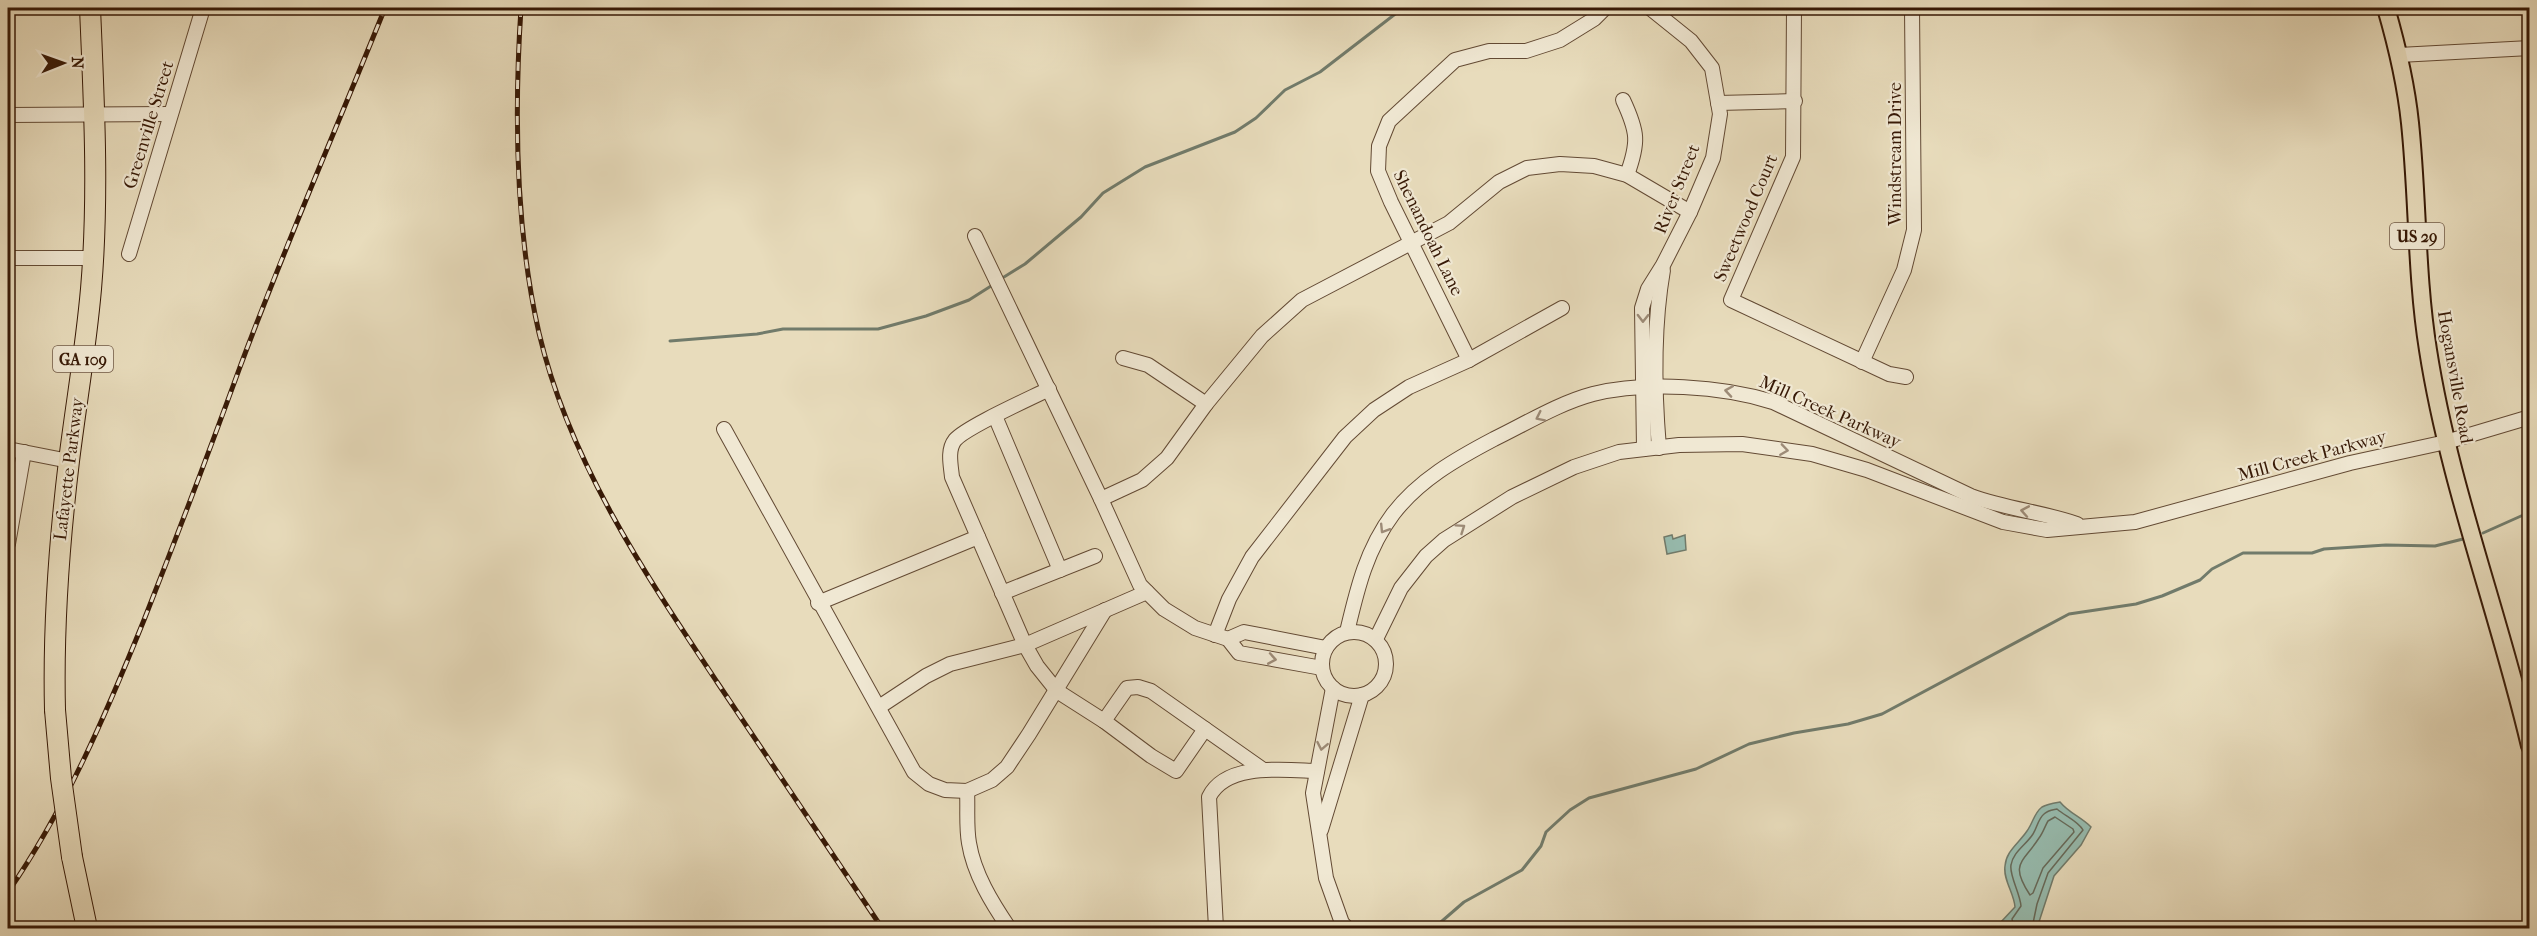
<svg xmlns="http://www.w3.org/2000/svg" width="2537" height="936" font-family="'IM FELL French Canon',serif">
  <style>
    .water { fill: #97bcaf; stroke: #717b6b; stroke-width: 1.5 }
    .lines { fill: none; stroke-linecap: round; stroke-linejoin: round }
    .shore { stroke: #676a5a; stroke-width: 1.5 }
    .stream { stroke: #717b6b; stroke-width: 3 }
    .minor-casing { stroke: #634a34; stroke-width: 16 }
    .major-casing { stroke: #371906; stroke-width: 20 }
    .highway-casing { stroke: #371906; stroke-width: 22 }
    .minor { stroke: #f0e8d3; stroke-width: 14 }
    .major { stroke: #e8dcbc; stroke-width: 16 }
    .highway { stroke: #e8dcbc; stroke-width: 20 }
    .rail-casing { stroke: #371906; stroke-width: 5 }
    .rail { stroke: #f0e8d3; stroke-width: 3; stroke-dasharray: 9; stroke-linecap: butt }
    .highway-bridge-casing { stroke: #371906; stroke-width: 22; stroke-linecap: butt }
    .highway-bridge { stroke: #e8dcbc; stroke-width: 20 }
    .oneway { stroke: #9d8b77 }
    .labels { text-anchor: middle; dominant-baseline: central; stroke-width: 4.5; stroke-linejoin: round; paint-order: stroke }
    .shield { fill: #f0e8d3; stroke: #6e5744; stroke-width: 1.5 }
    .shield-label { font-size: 16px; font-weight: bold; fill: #371906 }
    .street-label { font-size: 18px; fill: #371906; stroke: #f0e8d3 }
  </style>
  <rect width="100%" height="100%" fill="#e8dcbc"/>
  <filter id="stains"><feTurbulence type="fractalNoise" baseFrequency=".00333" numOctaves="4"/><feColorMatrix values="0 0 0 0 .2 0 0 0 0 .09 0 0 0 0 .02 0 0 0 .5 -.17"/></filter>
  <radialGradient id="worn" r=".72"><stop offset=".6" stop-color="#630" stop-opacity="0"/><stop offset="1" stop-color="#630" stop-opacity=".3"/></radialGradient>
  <g class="water">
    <polygon points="1672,535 1673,539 1685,535 1686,550 1667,554 1664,537"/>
    <path d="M2060,802C2069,813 2081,817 2091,827L2081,845L2054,876L2037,928L2000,923L2015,907C2014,893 2003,880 2005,866C2006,851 2019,843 2027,831C2033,823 2034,813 2042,807C2047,804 2054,803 2060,802Z"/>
  </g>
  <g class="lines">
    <g class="shore">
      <path d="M2055,817L2073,829L2074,832L2043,868L2033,893L2030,895C2009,863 2023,863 2039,838C2043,833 2045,826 2048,821Z"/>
      <path d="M2014,928L2012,919L2021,906C2020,893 2009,875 2011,865C2013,852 2026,845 2033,834C2037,828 2038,819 2044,814C2048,810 2052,810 2057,809C2065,816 2078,821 2083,830L2048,873L2037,904L2032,928"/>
    </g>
    <g class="stream">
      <polyline points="1004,277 1025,264 1081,217 1103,193 1145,167 1235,132 1256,118 1285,90 1320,72 1403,8"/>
      <polyline points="670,341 757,334 783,329 878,329 926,316 969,300 991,286"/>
      <polyline points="2483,533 2530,512"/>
      <polyline points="1434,928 1464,902 1522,870 1541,846 1546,832 1570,810 1589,798 1696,769 1749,744 1794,733 1848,724 1882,714 2069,614 2136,604 2162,596 2200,580 2212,569 2243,553 2312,553 2324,549 2386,545 2435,546 2467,538"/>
    </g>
    <g class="minor-casing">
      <g id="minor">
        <polyline points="1794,8 1793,157 1731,300 1889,374 1906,377"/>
        <polyline points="2399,55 2530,48"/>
        <path d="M1623,100C1638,132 1639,142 1627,175"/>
        <polyline points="1718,103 1795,101"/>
        <polyline points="8,115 170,114"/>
        <polyline points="975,236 1101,499 1140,585 1164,609 1195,628 1228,639 1239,653 1322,668"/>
        <polyline points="129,254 203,8"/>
        <polyline points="8,258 93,258"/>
        <polyline points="1123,358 1148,365 1206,404"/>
        <polyline points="1469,360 1391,202 1378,171 1379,146 1389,121 1455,60 1489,51 1526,51 1560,40 1594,19 1605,8"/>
        <polyline points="1862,362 1904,270 1914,230 1912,8"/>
        <path d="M1049,389C1029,399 966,427 955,440C947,450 951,466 952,477L1025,645L1037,666L1057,691L1104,721L1151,756L1176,771L1205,729"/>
        <polyline points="995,416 1060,570"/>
        <polyline points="724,429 914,772 929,784 945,790 967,791 992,780 1007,767 1029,734 1105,610"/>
        <path d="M1659,448C1654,389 1653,328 1663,270"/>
        <polyline points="8,449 69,461"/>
        <polyline points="1644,449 1642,308 1648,289 1663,265 1690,212 1713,158 1720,114 1712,68 1691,41 1650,8"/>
        <polyline points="1101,499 1142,480 1167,458 1206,404 1262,336 1302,300 1449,223 1499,182 1527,168 1560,164 1594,166 1627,175 1690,212"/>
        <polyline points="8,544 24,452"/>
        <polyline points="1002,593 1095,556"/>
        <polyline points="818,603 978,537"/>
        <circle cx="1354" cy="664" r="32"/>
        <path d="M1347,632C1357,590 1366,550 1393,514C1419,480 1456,459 1494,439C1525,424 1559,403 1593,394C1646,381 1722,386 1773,402L1971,496C2007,509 2042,512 2077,524"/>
        <polyline points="1215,635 1229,599 1252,557 1345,437 1374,410 1409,387 1469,360 1562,308"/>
        <polyline points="1228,639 1244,632 1326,648"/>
        <polyline points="1376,639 1401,588 1426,556 1444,540 1512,497 1574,467 1619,452 1679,445 1742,444 1812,454 1867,470 2003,522 2047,530 2135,522 2350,463 2446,442 2530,417"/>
        <polyline points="1333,688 1313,793 1326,878 1342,923 1347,928"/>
        <polyline points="879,707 926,676 950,664 1025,645 1147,592"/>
        <polyline points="1104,721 1127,688 1138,687 1151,691 1262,769"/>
        <path d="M967,791C968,808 966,826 969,843C974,874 992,903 1009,928"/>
        <polyline points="1321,830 1362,695"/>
        <path d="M1216,928L1209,797C1226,762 1285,770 1317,771"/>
      </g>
    </g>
    <g class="major-casing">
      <path id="major" d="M2386,8C2397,46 2406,84 2410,123C2418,199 2416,275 2428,350C2449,485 2499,613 2530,746"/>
    </g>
    <g class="highway-casing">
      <g id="highway">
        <path d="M55,710C53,627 59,544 69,461C76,404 86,347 91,289C99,196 94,101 90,8"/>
        <polyline points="72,857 87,928"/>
      </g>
    </g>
    <use href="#minor" class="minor"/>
    <use href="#major" class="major"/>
    <use href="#highway" class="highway"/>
    <g class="rail-casing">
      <g id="rail">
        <path d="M521,8C514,115 515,228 539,333C569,461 645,574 717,682C772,764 827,846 882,928"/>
        <path d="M8,892C66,808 106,714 144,620C177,536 209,452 240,367C285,246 337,127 385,8"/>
      </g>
    </g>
    <use href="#rail" class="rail"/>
    <g class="highway-bridge-casing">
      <polyline id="highway-bridge" points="55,710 61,778 72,857"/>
    </g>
    <use href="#highway-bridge" class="highway-bridge"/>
  </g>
  <defs><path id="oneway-chevron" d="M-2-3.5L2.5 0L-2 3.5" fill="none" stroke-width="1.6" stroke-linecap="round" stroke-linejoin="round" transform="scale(1.5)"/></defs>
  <g class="oneway">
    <use href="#oneway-chevron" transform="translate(1643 318) rotate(91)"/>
    <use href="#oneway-chevron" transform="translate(1729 391) rotate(-171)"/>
    <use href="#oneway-chevron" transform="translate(1540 417) rotate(154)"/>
    <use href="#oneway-chevron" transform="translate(1784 450) rotate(8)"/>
    <use href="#oneway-chevron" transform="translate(2025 511) rotate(-170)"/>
    <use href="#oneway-chevron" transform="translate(1461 528) rotate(-34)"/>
    <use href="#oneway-chevron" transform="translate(1384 529) rotate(122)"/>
    <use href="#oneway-chevron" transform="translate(1272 659) rotate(10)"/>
    <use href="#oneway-chevron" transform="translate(1322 746) rotate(101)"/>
  </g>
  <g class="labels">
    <g class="shield">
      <rect x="2390" y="223" width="54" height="26" rx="4.5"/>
      <rect x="53" y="346" width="60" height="26" rx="4.5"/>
    </g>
    <g class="shield-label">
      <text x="2417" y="236">US 29</text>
      <text x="83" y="359">GA 109</text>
    </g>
    <g class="street-label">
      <text transform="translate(149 125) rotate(-73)">Greenville Street</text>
      <text transform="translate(1895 154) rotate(-90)">Windstream Drive</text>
      <text transform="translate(1677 189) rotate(-68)">River Street</text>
      <text transform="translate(1746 218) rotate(-67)">Sweetwood Court</text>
      <text transform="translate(1428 233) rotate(64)">Shenandoah Lane</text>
      <text transform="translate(2455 377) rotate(80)">Hogansville Road</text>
      <text transform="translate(1830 412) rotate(24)">Mill Creek Parkway</text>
      <text transform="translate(2312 456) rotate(-15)">Mill Creek Parkway</text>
      <text transform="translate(69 469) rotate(-83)">Lafayette Parkway</text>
    </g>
  </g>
  <rect width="2537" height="936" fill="none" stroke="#e8dcbc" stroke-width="30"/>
  <rect x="9" y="9" width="2519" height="918" fill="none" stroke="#371906" stroke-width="3"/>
  <rect x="15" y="15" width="2507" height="906" fill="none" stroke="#371906" stroke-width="1.5"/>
  <g transform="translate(63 63) rotate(89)" stroke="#f0e8d3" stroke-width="4.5" paint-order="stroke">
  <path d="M0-4.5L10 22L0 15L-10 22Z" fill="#371906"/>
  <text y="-9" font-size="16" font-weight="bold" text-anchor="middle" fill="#371906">N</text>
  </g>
  <rect width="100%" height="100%" filter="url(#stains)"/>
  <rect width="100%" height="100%" fill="url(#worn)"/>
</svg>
